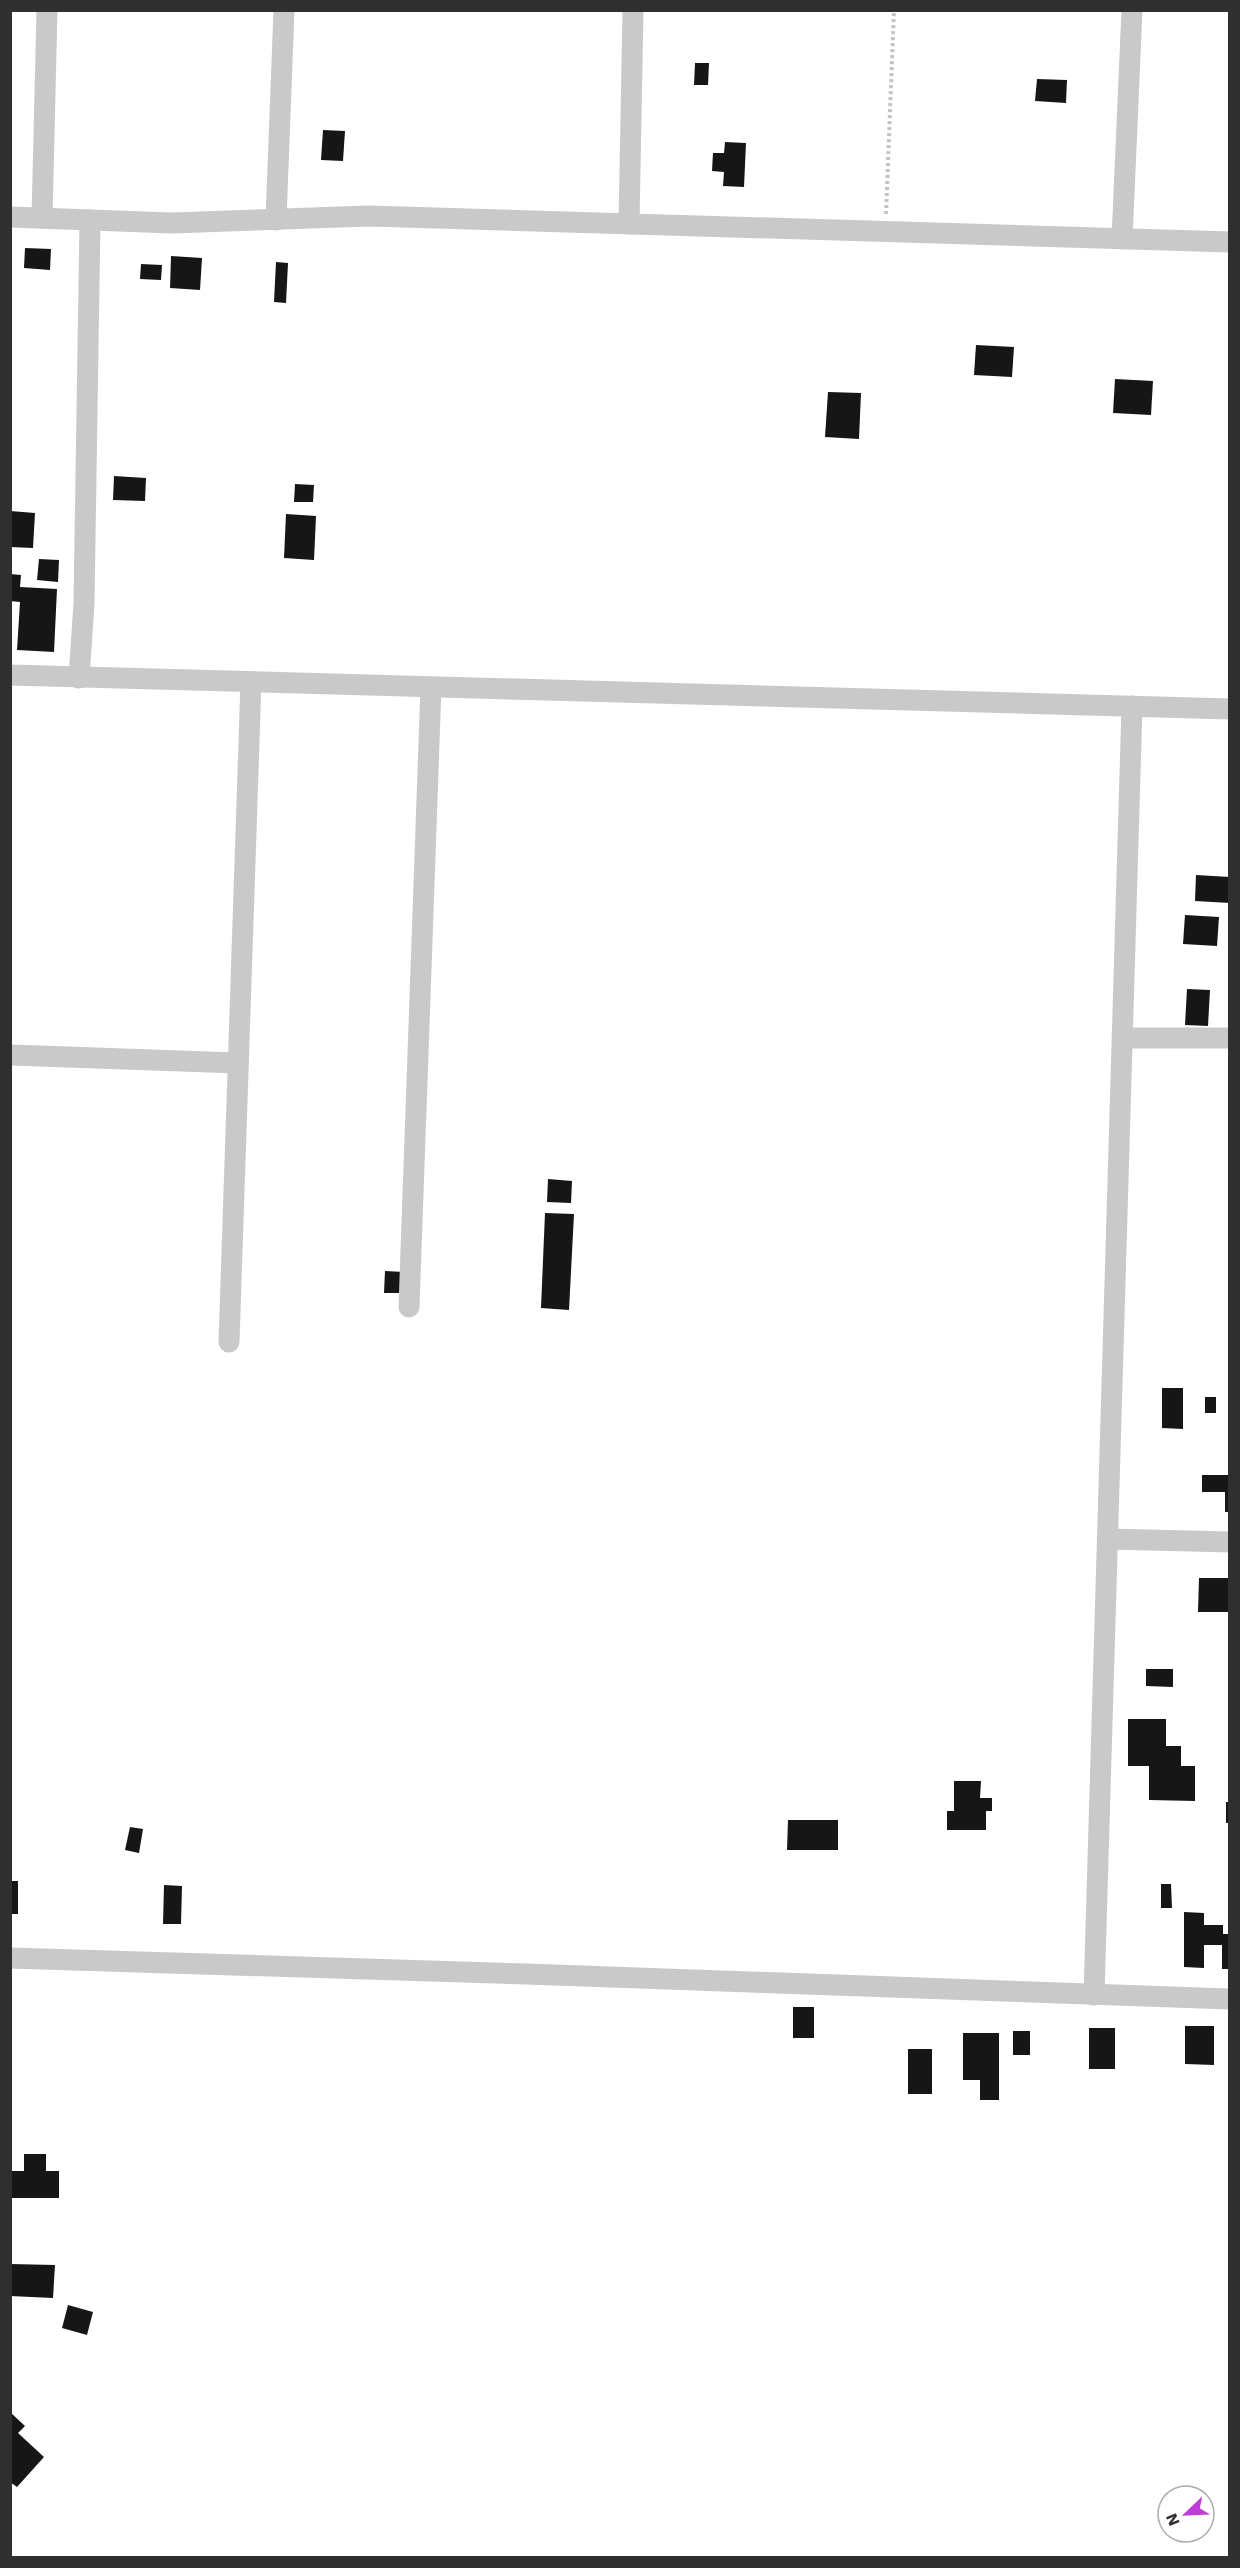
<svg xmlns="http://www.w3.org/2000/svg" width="1240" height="2568" font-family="'Work Sans',sans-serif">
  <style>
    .building { fill: #161616 }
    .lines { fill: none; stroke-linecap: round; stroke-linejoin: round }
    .path { stroke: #c3c3c3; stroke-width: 4; stroke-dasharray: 3 3; stroke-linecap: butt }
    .minor { stroke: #c9c9c9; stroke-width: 21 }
  </style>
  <rect width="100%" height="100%" fill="#fff"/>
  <g class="building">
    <polygon points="695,63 709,63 708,85 694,85"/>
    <polygon points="1037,79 1067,80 1066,103 1035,101"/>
    <polygon points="323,130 345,131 343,161 321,160"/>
    <polygon points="725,142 746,143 744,187 723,186 724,172 712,171 713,153 724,153"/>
    <polygon points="25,248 51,249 50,270 24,268"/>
    <polygon points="171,256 202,258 200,290 170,288"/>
    <polygon points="276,262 288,263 286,303 274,302"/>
    <polygon points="141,264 162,265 161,280 140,279"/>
    <polygon points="976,345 1014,347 1012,377 974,375"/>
    <polygon points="1115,379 1153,381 1151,415 1113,413"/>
    <polygon points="828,392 861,393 859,439 825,437"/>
    <polygon points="114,476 146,478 145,501 113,500"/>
    <polygon points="295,484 314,485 313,502 294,502"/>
    <polygon points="10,511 35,513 33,548 10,547"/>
    <polygon points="286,514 316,516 314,560 284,558"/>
    <polygon points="39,559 59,560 58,582 37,580"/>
    <polygon points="10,574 21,575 20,587 57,589 54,652 17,650 20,602 10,601"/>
    <polygon points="1196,875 1230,877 1230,903 1195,901"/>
    <polygon points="1185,915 1219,917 1217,946 1183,944"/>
    <polygon points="1187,989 1210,990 1208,1026 1185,1025"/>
    <polygon points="548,1179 572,1181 571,1203 547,1202"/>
    <polygon points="545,1213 574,1214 569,1310 541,1308"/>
    <polygon points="385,1271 404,1272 403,1293 384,1293"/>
    <polygon points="1162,1388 1183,1388 1183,1429 1162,1428"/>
    <rect x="1205" y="1397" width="11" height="16"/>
    <polygon points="1202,1475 1230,1475 1230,1512 1225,1512 1225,1492 1202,1492"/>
    <polygon points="1199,1578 1230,1578 1230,1612 1198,1612"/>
    <polygon points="1146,1669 1173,1669 1173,1687 1146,1686"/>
    <polygon points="1128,1719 1166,1719 1166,1746 1181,1746 1181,1766 1195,1766 1195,1801 1149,1800 1149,1766 1128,1766"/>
    <polygon points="954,1781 981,1781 980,1798 992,1798 992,1811 986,1811 986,1830 947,1830 947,1811 954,1811"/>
    <rect x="1226" y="1802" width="4" height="21"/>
    <polygon points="788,1820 838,1820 838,1850 787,1850"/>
    <polygon points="130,1827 143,1829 139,1853 125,1850"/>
    <rect x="10" y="1881" width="8" height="33"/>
    <polygon points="1161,1884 1171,1884 1172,1908 1161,1908"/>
    <polygon points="164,1885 182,1886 181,1924 163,1924"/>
    <polygon points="1184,1912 1204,1913 1204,1925 1223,1925 1223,1934 1230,1934 1230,1969 1222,1969 1222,1945 1204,1945 1204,1968 1184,1967"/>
    <rect x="793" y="2007" width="21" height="31"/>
    <polygon points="1185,2026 1214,2026 1214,2065 1185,2064"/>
    <rect x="1089" y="2028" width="26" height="41"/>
    <rect x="1013" y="2031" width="17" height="24"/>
    <polygon points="963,2033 999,2033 999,2100 980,2100 980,2080 963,2080"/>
    <rect x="908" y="2049" width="24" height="45"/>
    <polygon points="24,2154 46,2154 46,2171 59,2171 59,2198 10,2198 10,2171 24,2171"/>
    <polygon points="10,2264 55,2265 53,2298 10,2296"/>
    <polygon points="68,2305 93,2312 87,2335 62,2328"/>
    <polygon points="10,2412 25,2426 18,2433 44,2457 17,2487 10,2482"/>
  </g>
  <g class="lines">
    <polyline class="path" points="886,214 894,10"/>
    <g class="minor">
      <polyline points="10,217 172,223 369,216 1230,242"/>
      <polyline points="42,218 47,10"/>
      <polyline points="276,220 284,10"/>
      <polyline points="629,224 633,10"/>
      <polyline points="1122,239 1132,10"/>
      <polyline points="10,675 1230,709"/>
      <polyline points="79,678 84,603 90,220"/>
      <polyline points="1123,1038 1230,1038"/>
      <polyline points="10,1055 238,1063"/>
      <polyline points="409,1307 431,687"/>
      <polyline points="229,1342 251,682"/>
      <polyline points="1108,1539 1230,1542"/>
      <polyline points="10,1958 526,1974 1230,1999"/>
      <polyline points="1094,1995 1132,706"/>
    </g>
  </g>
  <rect width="1240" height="2568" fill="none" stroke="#2f2f2f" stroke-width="24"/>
  <g transform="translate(1186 2514) rotate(247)"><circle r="28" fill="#ffffff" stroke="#acacac" stroke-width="1.5"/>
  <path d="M0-4.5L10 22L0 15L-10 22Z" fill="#bf3ed9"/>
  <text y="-9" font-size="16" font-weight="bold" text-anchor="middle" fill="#2f2f2f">N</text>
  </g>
</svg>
